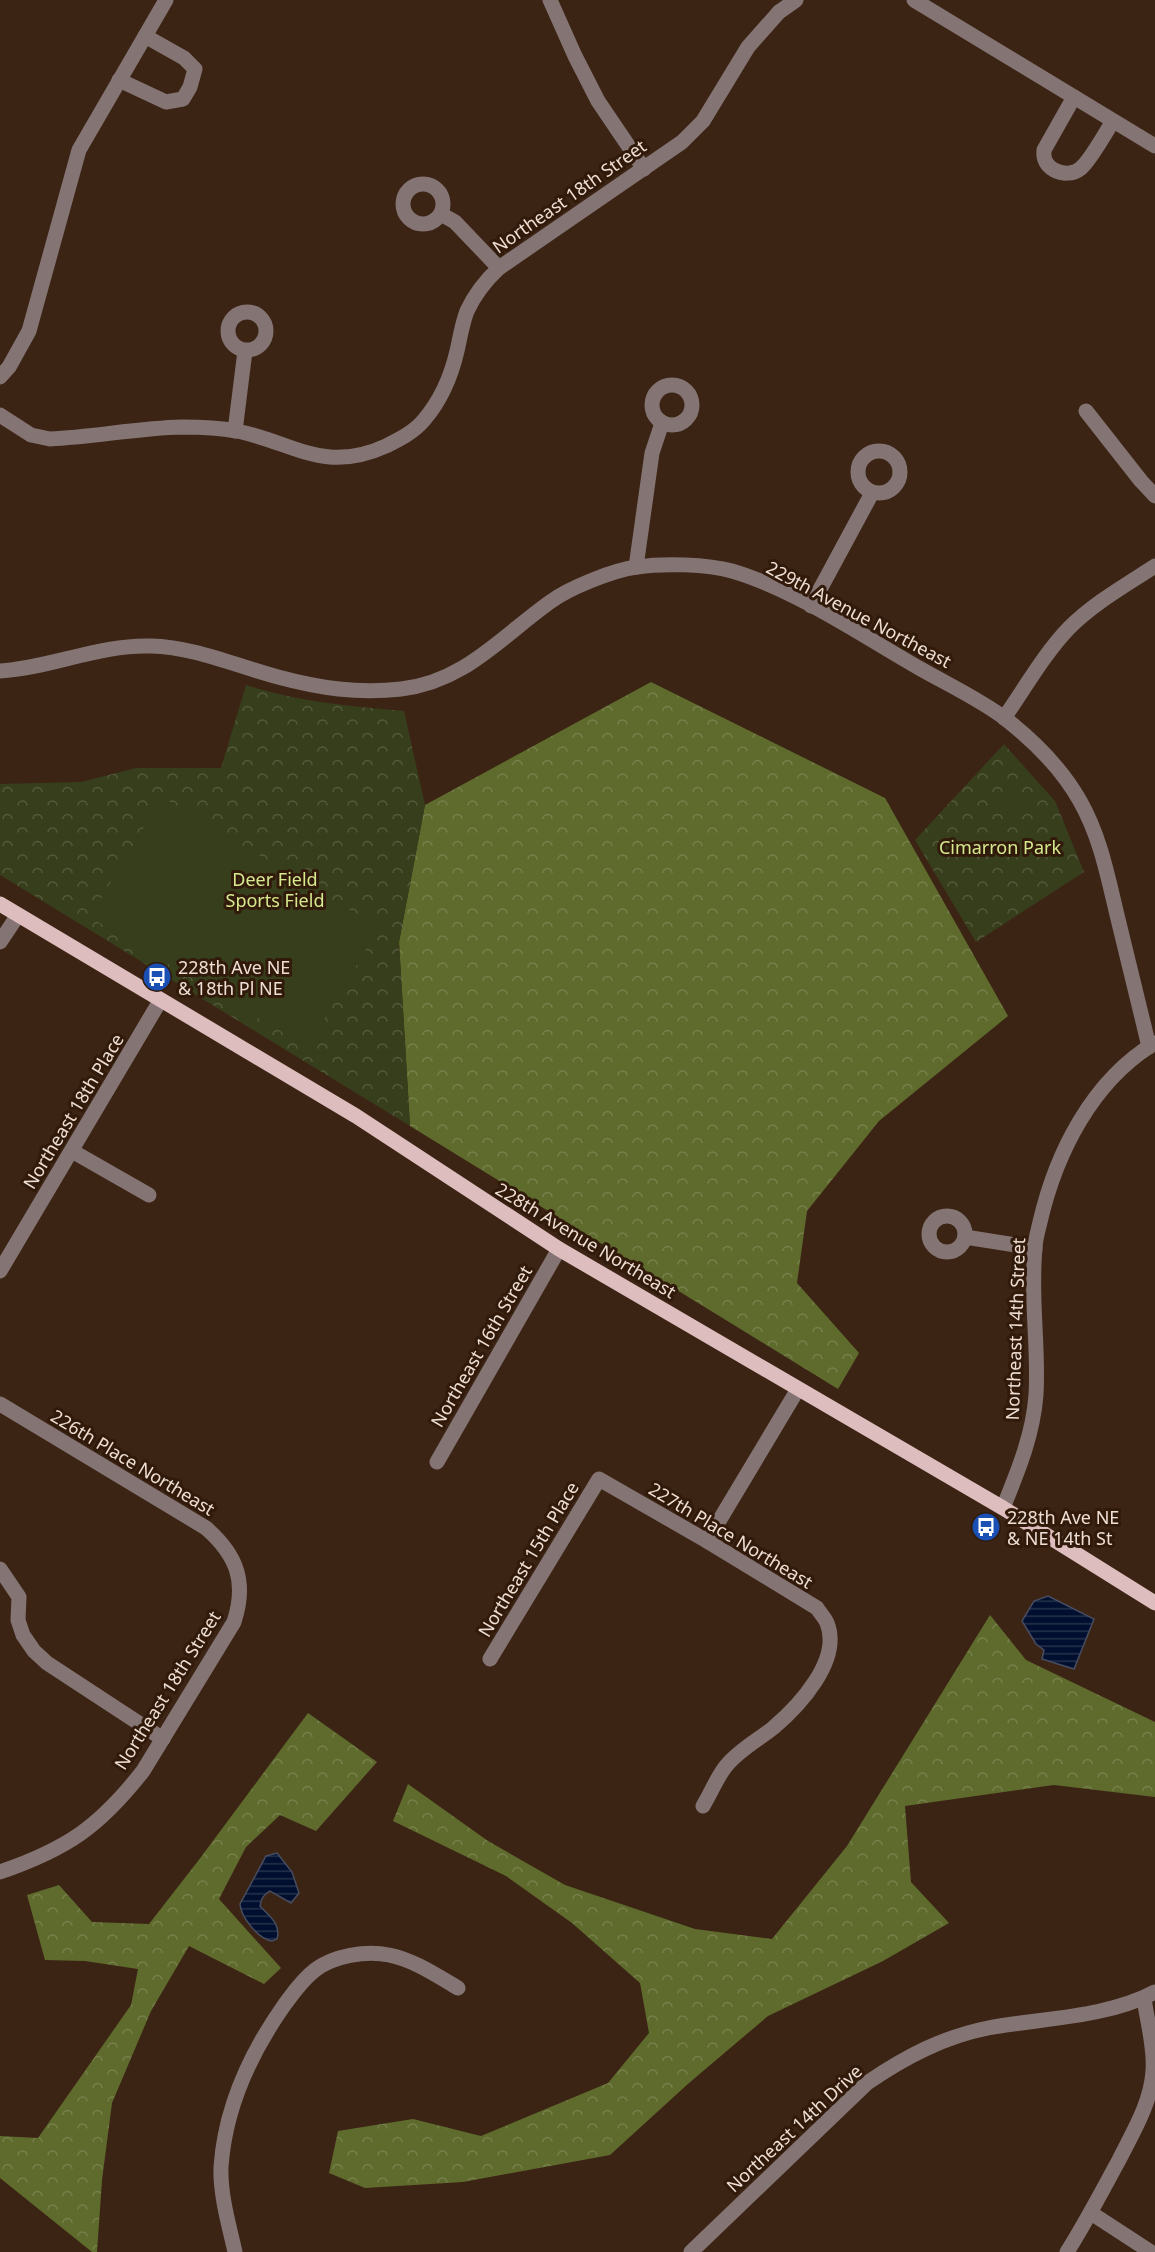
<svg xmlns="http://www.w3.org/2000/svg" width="1155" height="2252" font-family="'Noto Sans',sans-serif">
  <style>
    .forest { fill: url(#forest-crowns) }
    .park { fill: url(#park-crowns) }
    .pitch { fill: #373e1c }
    .water { fill: url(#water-rules); stroke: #474d60; stroke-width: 1.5 }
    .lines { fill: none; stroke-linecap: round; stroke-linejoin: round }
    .minor { stroke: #847474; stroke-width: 15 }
    .major { stroke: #debdbe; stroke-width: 15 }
    .labels { text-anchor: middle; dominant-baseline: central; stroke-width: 6; stroke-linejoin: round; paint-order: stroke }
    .street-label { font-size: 18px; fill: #eeded4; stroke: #311a0a }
    .park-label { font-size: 18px; fill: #d5e98e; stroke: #311a0a }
    .poi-label { font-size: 18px; fill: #eeded4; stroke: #311a0a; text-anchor: start }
  </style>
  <defs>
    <pattern id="forest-crowns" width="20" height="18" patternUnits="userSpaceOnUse" patternTransform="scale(1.5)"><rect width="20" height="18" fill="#5f6b2d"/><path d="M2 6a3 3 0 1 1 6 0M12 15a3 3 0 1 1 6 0" fill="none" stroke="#76804b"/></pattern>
    <pattern id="park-crowns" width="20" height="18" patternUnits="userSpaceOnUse" patternTransform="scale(1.5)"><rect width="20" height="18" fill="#373e1c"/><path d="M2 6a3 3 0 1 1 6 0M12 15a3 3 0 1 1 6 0" fill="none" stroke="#54593c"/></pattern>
    <pattern id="water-rules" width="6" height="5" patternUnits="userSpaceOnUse" patternTransform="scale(1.5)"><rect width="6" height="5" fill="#000f2f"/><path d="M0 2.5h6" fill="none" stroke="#26324c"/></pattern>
  </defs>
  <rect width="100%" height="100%" fill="#3b2414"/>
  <g class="forest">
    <polygon points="651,682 885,798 1008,1016 879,1121 807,1211 797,1283 859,1353 838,1389 410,1126 399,942 425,805"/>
    <polygon points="990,1615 1026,1660 1155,1722 1155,1797 1054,1785 905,1806 911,1882 949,1923 883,1961 768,2016 689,2083 610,2155 463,2182 365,2188 329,2173 338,2131 413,2119 481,2136 608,2083 649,2033 640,1983 572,1923 506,1876 393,1821 408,1784 488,1841 565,1885 695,1929 772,1939 847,1846"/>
    <polygon points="308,1713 377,1762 316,1831 280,1815 246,1847 219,1899 281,1968 264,1984 189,1946 151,2011 112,2103 102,2180 97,2252 92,2252 0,2178 0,2136 38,2138 131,2005 138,1969 85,1961 45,1960 27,1895 59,1885 92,1922 149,1924 198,1861"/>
  </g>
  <g class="park">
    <path d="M246,685C298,702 350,706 404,711L425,805L399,942L410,1126L0,875V784L81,782L136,768H221Z"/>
    <polygon points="1004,744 1055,801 1084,872 976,942 915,840"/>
  </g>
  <g class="pitch">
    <polygon points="1009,785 1025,801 1010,815 995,798"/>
    <polygon points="162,797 379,928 307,1047 90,917"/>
  </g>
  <g class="water">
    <polygon points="1048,1596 1094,1619 1074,1669 1042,1659 1044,1650 1036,1644 1022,1621 1034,1601"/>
    <path d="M277,1853L292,1872L299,1893L291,1903L270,1891C263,1895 261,1899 260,1906C270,1917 281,1924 277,1939L272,1941C258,1939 241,1917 240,1904L266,1856Z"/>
  </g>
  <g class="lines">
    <g class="minor">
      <polyline points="550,0 575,56 598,101 644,169"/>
      <polyline points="914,0 1155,146"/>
      <polyline points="119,80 166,102 183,99 190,87 195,69 184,58 145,36"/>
      <path d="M1074,97L1044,150C1043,159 1046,165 1054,170C1062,174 1073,175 1081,168C1090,161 1106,132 1113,121"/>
      <circle cx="423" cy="204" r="20"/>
      <polyline points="441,214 455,222 499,268"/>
      <circle cx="247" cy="331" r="19"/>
      <polyline points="0,377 9,367 29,331 79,150 166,0"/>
      <circle cx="672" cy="405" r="20"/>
      <polyline points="1086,411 1141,481 1155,496"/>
      <path d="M0,415L31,435L50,439C94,437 138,428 182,427C199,427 220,428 237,431C295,443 324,474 386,446C400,439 414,432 424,420C441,400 451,377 457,351C460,338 462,324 467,311C475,294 486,280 499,268L682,142L703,121L748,47L779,12L796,0"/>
      <polyline points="235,431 245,351"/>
      <circle cx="879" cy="472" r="21"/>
      <polyline points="636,567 652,453 662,423"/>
      <polyline points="811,606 872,493"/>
      <path d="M0,671C50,668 101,644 151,646C195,647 236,666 278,677C319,688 358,694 401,689C464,682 501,637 550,602C569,588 613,570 637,567C663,563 707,564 732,571C794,589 863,636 919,668C947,684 983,701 1007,720C1036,743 1062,769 1080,801C1101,838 1108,878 1118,919C1128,961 1139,1004 1149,1047"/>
      <path d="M1004,718C1025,688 1044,654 1069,628C1094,603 1126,585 1155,566"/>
      <polyline points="0,942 18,915"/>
      <polyline points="72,1151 149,1195"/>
      <circle cx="947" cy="1234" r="18"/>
      <polyline points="965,1237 1035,1248"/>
      <polyline points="0,1271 160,1001"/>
      <path d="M0,1404L206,1528C237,1555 247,1582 234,1622L143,1771C99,1827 67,1849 0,1872"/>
      <polyline points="437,1462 559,1249"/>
      <path d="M1003,1508C1018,1471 1033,1435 1036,1395C1039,1347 1030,1297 1035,1249C1035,1240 1038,1231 1040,1222C1056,1153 1092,1081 1155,1043"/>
      <polyline points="707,1541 798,1389"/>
      <polyline points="0,1569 19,1597 18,1620 23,1635 34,1651 47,1663 163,1739"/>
      <path d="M490,1659L599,1479L707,1541L817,1608C820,1613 825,1618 827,1623C842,1660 799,1706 773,1728C758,1740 739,1750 726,1766C717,1777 711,1793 703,1806"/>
      <polyline points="1091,2213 1151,2252"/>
      <path d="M235,2252C229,2225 220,2195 221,2167C225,2108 251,2052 285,2004C294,1992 302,1980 315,1970C333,1956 366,1950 389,1955C414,1960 436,1975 458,1988"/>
      <path d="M691,2252L867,2083C905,2057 943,2037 988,2028C1042,2018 1106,2018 1155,1992"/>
      <path d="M1067,2252C1086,2222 1102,2191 1119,2160C1133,2132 1151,2103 1153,2071C1155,2047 1147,2021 1144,1998"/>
    </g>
    <polyline class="major" points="0,904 356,1116 559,1249 1003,1508 1155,1603"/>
  </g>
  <defs>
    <g id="bus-disc" transform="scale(1.5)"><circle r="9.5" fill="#1a4fb4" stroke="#311a0a"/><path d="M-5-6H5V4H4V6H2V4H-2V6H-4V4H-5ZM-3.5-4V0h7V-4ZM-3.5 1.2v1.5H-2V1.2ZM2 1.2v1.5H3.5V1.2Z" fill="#fff"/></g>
  </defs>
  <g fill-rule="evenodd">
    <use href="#bus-disc" x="157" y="977"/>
    <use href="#bus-disc" x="986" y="1527"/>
  </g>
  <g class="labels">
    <g class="street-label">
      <text transform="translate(569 196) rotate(-35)">Northeast 18th Street</text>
      <text transform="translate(859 614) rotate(28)">229th Avenue Northeast</text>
      <text transform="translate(73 1111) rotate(-59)">Northeast 18th Place</text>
      <text transform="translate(586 1240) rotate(31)">228th Avenue Northeast</text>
      <text transform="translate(1015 1329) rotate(-88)">Northeast 14th Street</text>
      <text transform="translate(481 1346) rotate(-60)">Northeast 16th Street</text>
      <text transform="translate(133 1462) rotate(31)">226th Place Northeast</text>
      <text transform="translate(731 1535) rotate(31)">227th Place Northeast</text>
      <text transform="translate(528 1559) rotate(-59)">Northeast 15th Place</text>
      <text transform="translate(167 1690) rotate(-58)">Northeast 18th Street</text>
      <text transform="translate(794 2128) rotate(-43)">Northeast 14th Drive</text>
    </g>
    <g class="park-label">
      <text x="1000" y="847">Cimarron Park</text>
      <text x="275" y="879">Deer Field<tspan x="275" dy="21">Sports Field</tspan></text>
    </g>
    <g class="poi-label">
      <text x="178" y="967">228th Ave NE<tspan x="178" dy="21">&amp; 18th Pl NE</tspan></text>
      <text x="1007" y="1517">228th Ave NE<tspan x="1007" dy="21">&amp; NE 14th St</tspan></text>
    </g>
  </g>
</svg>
